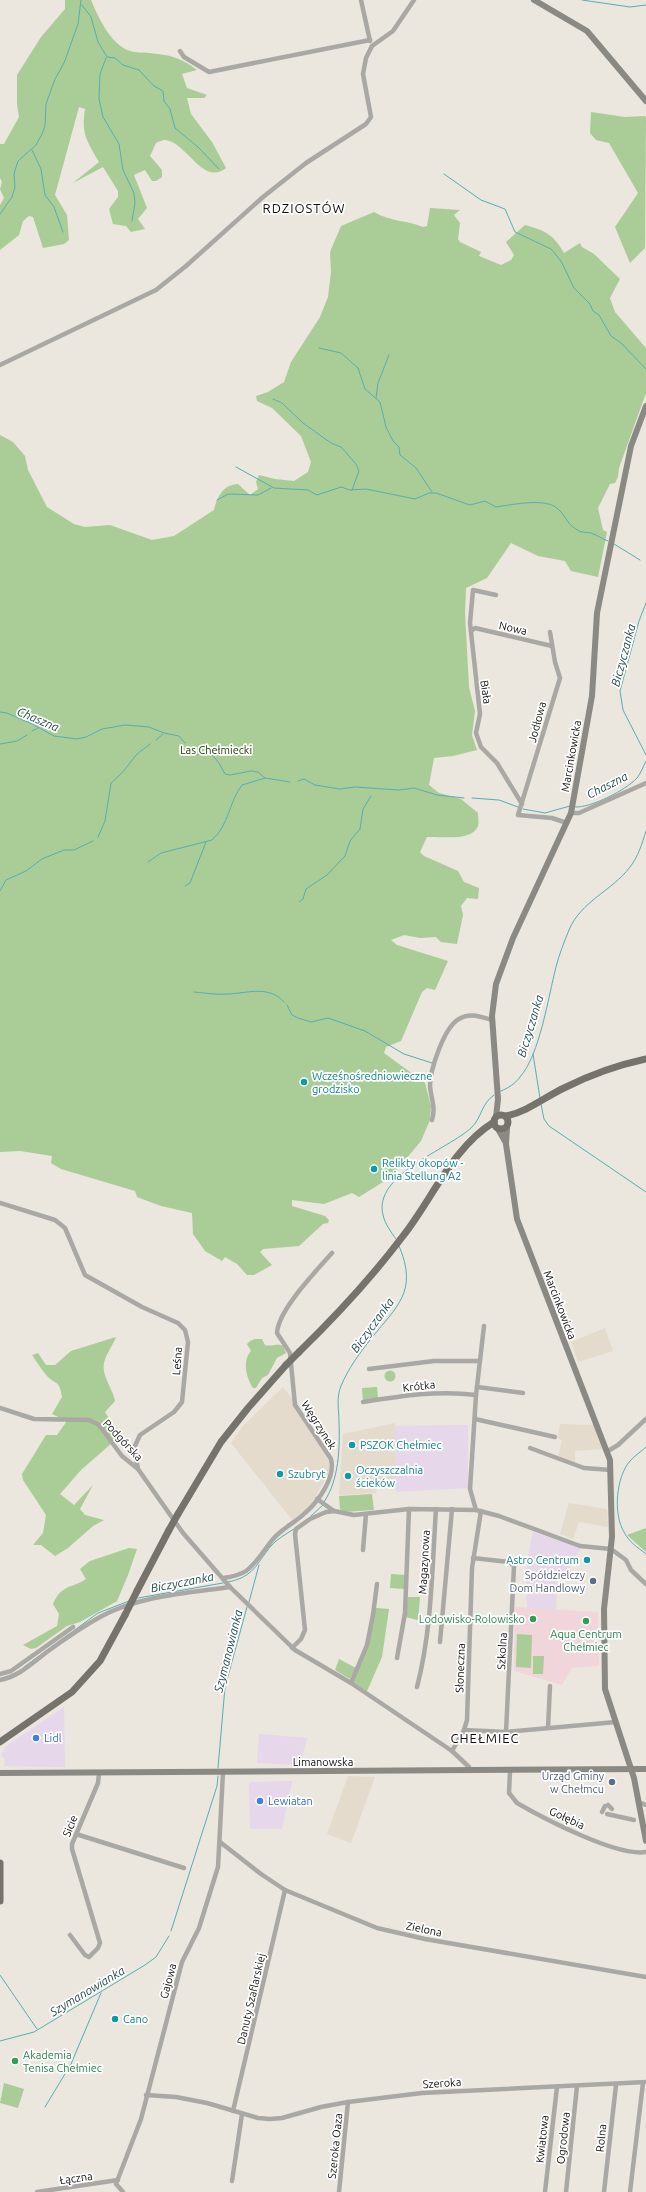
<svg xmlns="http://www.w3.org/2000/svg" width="646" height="2192" font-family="Ubuntu,sans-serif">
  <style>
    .commercial { fill: #e6d7ea }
    .built { fill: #e4dbcc }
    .education { fill: #f0d6da }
    .green { fill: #aacc96 }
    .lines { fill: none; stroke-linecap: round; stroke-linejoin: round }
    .stream { stroke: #56aeb4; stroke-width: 1 }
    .street { stroke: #a9a8a4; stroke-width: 4.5 }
    .secondary { stroke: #8b8983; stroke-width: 6 }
    .primary { stroke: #75736c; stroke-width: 7 }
    .primary-bridge { stroke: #75736c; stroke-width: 7 }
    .culture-dot { fill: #0f9aa8; stroke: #fff; stroke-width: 1.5 }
    .service-dot { fill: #5c6f8a; stroke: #fff; stroke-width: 1.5 }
    .leisure-dot { fill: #2e9e5b; stroke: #fff; stroke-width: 1.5 }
    .shop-dot { fill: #3f7fe0; stroke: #fff; stroke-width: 1.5 }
    .labels { text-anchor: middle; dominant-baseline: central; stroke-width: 3.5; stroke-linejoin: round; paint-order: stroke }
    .street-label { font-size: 11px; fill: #12100d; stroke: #fff }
    .park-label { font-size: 11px; fill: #214105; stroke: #fff }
    .culture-label { font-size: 11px; fill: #0d838f; stroke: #fff; text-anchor: start }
    .service-label { font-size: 11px; fill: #4e5e75; stroke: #fff; text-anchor: end }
    .leisure-label { font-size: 11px; fill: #27864d; stroke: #fff; text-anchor: end }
    .shop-label { font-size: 11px; fill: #366cbe; stroke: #fff; text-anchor: start }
    .water-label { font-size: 12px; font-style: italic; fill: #244d4f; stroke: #fff }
    .quarter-label { font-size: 13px; letter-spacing: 1px; fill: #12100d; stroke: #fff }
  </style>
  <rect width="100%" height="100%" fill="#ebe6de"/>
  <g class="commercial">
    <polygon points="468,1425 468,1488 396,1492 395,1426"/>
    <polygon points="533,1532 581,1548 566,1574 558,1574 556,1610 527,1608 526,1567"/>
    <polygon points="64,1707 65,1767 4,1766 5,1760 1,1755 6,1746"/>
    <polygon points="259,1734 307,1738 300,1765 257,1763"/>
    <polygon points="292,1781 282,1829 250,1829 249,1782"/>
  </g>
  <g class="built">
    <polygon points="605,1328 613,1351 578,1362 571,1342"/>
    <polygon points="283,1387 292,1398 293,1406 330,1462 330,1470 312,1503 293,1521 231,1443 243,1426"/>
    <polygon points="395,1423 396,1486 377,1486 376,1493 339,1495 343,1434"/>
    <polygon points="560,1424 594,1425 603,1449 575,1451 575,1464 558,1457 562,1440 558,1438"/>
    <polygon points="569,1503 607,1509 608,1527 579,1522 573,1539 560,1534"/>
    <polygon points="348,1776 375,1777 351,1843 327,1834"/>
  </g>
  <polygon class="education" points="515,1607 598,1612 599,1666 572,1668 562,1685 514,1671"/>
  <g class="green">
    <path d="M65,0H91C98,17 111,45 130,51C136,53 143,52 149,53C170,55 180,57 197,70L182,74L187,88L207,95L204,98H187L191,114L212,142L226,168C203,187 186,141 165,140C162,140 158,142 156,143L150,156L162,170V177L156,181H152L145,170L134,175L147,208L138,219L145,229L131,232L126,226L113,224L109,209L118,197V191L103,167L73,183L99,162C87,141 81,134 85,109L79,107L55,195L67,215L69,240L64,244L43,248L33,217L29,216L23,221L19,235L0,250V205L4,198L0,189L2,182L0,178V144H4L19,117L17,104V75L41,37L65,9Z"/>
    <polygon points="591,112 625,117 645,116 646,118 645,248 630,263 615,227 638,193 609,143 596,140 590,133"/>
    <path d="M430,208L460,210L454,215L460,223L458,239L460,242L481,252L479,256L501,265L511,260L514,255L506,242L525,225C546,231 553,234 564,253L580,243L582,247L594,254L620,279L610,298L615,312L646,348V393L619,468L618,477L615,483L610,484L598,508L603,530L607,532L598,577L571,571L565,561L538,556L511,543L487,578L466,588L465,613L469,687L475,711L472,735L477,750L453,756L434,758L429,785L439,793L461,799L478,813C478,817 479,823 478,826C472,842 441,836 427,837L420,852L424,856L458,871L464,882L479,888L478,899L467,898L461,906L463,915L457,944L441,942L436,937L420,938L404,935L391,940L397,945L448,961L435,990L427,988L422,992L401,1041L386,1047L384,1053L425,1083L431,1106L430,1120L421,1141L391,1177L359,1197L352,1193L324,1204L292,1200V1206L325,1216L329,1220L328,1223L323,1224L299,1246L263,1249L260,1252L272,1265L254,1275H247L237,1264L225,1257L222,1261L205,1251L193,1234L192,1213L161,1206L137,1197L135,1191L61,1169L51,1163L52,1156L20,1151L0,1152V435L13,442L25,456L28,470L47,507L74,524L85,527L110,525L152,540L174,536L214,510C217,498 222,485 238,484L250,495L258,489L256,482L259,475L275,479L294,481L308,472L311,462L301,436L272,408L257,401L256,396L268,392L284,382L291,362L320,317L328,297L331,272L330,252L341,226L374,212C391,222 406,220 423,227L427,226Z"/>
    <path d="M116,1337C113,1345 106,1354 104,1363C101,1375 113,1389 115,1401L105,1412L120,1436L81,1470L60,1494L74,1505L93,1485L80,1509L85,1515L104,1520L93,1526L68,1548L55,1556L41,1545H33L43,1533L46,1515L23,1480L22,1474L46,1435H57L67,1421L52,1414L62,1397C59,1379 57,1386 47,1376C41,1369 37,1362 32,1355L38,1353L46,1365H55L71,1351Z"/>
    <path d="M255,1339H262L265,1345C272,1347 277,1343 283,1346L286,1353L277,1358L268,1375L262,1378L256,1388H253C246,1377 242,1361 251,1351L247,1344L250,1341Z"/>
    <circle cx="390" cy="1376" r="5.5"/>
    <polygon points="377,1387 378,1398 363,1401 362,1388"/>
    <polygon points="372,1494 374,1510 343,1512 340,1509 339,1496"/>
    <polygon points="646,1528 646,1552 627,1535"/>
    <path d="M129,1548L137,1549L128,1575L117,1601L80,1622L67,1626L36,1648L31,1649L23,1645L57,1626L59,1614L53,1604C62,1584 71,1589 86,1579L80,1569L90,1561Z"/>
    <polygon points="391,1574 406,1575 405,1589 390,1588"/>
    <polygon points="408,1597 420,1597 418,1620 405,1617"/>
    <polygon points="376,1608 389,1609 382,1657 367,1691 353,1682 363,1657"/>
    <polygon points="517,1634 532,1635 531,1668 516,1667"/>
    <polygon points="533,1656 544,1656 543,1674 533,1674"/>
    <polygon points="339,1659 356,1668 350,1679 335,1670"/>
    <polygon points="4,2083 24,2089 18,2108 0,2103"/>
  </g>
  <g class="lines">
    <g class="stream">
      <polyline points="582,0 630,7 646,5"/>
      <polyline points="82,5 91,17 98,42 107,57 115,58 123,65 139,70 154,86 163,91 164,101 170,109 175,128 198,147 219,169"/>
      <polyline points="106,58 100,74 99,99 103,117 119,144 123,170 134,193 135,203 132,221"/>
      <polyline points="32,150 41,169 45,195 54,207 63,232"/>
      <polyline points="444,174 481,200 505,209 515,232 551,249 561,261 574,288 590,304 593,311 599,315 611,336 621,343 646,369"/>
      <polyline points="0,214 12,197 15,187 14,174 18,161 36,145 42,134 45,126 46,104 55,79 64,63 78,24 81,0"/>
      <polyline points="319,348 341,353 358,368 365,389 380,402 386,427 393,441 399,447 400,455 416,468 432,492"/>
      <polyline points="376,398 378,383 389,355"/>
      <polyline points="273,399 282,403 303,423 331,443 341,447 356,464 359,471 352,490"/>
      <path d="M236,467L274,488L308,490L317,495L341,487L350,490L366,489L415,499L429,493H436L470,505L485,501L496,507C511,505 546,497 558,509C567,517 566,524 579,531C583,533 587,532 591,533C597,535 602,539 608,541"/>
      <polyline points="217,500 228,494 258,495 271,488"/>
      <polyline points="614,544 640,560"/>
      <polyline points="646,603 639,621 620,691 623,710 646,755"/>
      <polyline points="0,712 7,713 32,724 54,736 77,739 86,737 102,729 125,725 149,727 164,733 179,736 185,743"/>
      <polyline points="32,731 38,728"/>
      <polyline points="156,740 163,734"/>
      <polyline points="0,744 17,741 27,735"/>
      <polyline points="189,748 195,754 212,755 219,763 225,774 230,775 251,771 258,772 265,778 290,782"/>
      <polyline points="298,781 304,779 315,785 340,789 355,787 399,790 414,788 437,795 464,798"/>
      <polyline points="472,798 499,800 518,807"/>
      <path d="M575,807C591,808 626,790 637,778C641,773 643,767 646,761"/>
      <polyline points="523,809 545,813 570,806"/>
      <polyline points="98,837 105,821 111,783 122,773 137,754 150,744"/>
      <path d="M148,862L161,853L212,840C229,825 229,802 242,785L265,778"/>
      <polyline points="185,886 190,883 206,842"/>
      <polyline points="0,891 6,880 26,871 42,859 64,850 74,850 93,841"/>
      <polyline points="299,902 303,899 306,889 327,875 345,856 350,841 360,829 363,809 371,796"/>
      <path d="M194,992C206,993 217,995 229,994C248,993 269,985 284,1002"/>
      <polyline points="287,1005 292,1015 298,1018 311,1022 328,1018 365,1031 404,1054 432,1063"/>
      <polyline points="533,1054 540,1098"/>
      <path d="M501,1091C508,1088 515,1084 520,1077C540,1054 548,998 556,967C559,955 564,942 569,930C581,901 612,891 630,867C638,857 642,844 646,831"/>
      <polyline points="541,1104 544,1119 549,1126 646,1192"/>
      <path d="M396,1239C391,1232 385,1224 383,1215C373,1174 448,1150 472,1127C482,1117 481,1104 494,1095"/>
      <path d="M646,1447C641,1452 634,1456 630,1461C616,1477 613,1514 624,1532C629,1542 637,1547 646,1554"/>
      <path d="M324,1502C339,1480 340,1448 339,1422C339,1410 336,1398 341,1386C348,1369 359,1354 370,1340C396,1307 419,1292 399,1246"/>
      <polyline points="311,1516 323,1505"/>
      <path d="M228,1582C254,1577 256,1564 271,1546C277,1539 286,1534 294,1529"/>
      <polyline points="138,1598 223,1583"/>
      <polyline points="249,1602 259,1565"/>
      <polyline points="24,1667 98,1613 129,1601"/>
      <polyline points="218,1768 225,1687 247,1607"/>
      <polyline points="171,1931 217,1786 218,1776"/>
      <polyline points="0,1975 37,2029"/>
      <polyline points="0,2041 34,2032 145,1965 156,1957 169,1936"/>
      <polyline points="45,2107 71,2064 101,1993"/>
    </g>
    <g class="street">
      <polyline points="361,0 370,41"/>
      <polyline points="180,51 184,57 209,72 370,40"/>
      <polyline points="0,365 156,290 186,266 263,197 306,163 366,124 371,117 363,74 366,58 372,46 393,31 414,0"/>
      <polyline points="496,595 473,590 470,623 480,714 476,733 481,747 497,763 522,804"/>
      <polyline points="471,631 475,628 552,646"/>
      <polyline points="550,632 555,662 560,678 518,815 552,818 567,823"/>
      <polyline points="571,813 579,813 646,783"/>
      <path d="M432,1120C436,1107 431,1099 430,1086C430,1070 444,1027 459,1019C470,1012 481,1017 492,1020"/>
      <polyline points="0,1203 55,1220 65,1228 85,1275 142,1307 178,1323 185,1330 188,1342 182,1402 174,1412 140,1435 134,1448 138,1469 183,1533 230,1587 295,1650 351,1683 452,1751 469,1767 470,1771"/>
      <polyline points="369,1369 434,1361 480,1361"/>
      <polyline points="477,1387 523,1393"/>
      <path d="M363,1402C401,1396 438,1390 476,1395"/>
      <polyline points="0,1408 34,1419 89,1420 99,1425 122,1456 138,1469"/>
      <polyline points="475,1419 555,1437"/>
      <polyline points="530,1448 584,1468 611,1470"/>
      <polyline points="608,1451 618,1445 646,1419"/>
      <polyline points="317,1499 334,1511"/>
      <polyline points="476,1510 470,1489 476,1395 484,1326"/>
      <polyline points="363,1550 366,1514"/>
      <polyline points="473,1558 509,1562 514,1566 506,1732"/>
      <path d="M223,1578C231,1577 240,1575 246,1571C258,1562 265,1548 274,1538C283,1528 296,1522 305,1513C318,1502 336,1477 331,1459L295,1405L290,1353L277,1333C278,1310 317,1270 332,1253"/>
      <polyline points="440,1642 452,1509"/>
      <polyline points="292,1648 301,1639 305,1630 295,1534 296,1529 310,1519 326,1512 334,1511 354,1515 409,1509 476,1510 499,1516 580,1546 611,1549 626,1560 631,1570 646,1584"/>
      <polyline points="397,1658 405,1613 409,1509"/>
      <polyline points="0,1674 11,1671 73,1627"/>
      <path d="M0,1680C21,1676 34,1661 51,1649C66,1638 84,1626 100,1617C138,1596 187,1593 230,1587"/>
      <polyline points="351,1683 367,1645 373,1615 377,1584"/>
      <path d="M417,1687C432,1629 432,1569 436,1509"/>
      <polyline points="548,1728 550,1686"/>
      <polyline points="464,1730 506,1732 616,1722"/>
      <polyline points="452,1751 464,1730 467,1720 472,1568 481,1511"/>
      <path d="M510,1771L509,1793L517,1803C543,1818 617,1857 646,1852"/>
      <polyline points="638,1802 646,1805"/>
      <polyline points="608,1805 612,1809"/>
      <polyline points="602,1812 605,1806"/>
      <polyline points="607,1814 634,1820"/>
      <polyline points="76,1834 184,1868"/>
      <polyline points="220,1842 261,1874 285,1890 377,1928 425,1939 646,1977"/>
      <polyline points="70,1935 85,1955 89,1957 98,1948 100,1943 72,1849 72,1844 98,1783 99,1773"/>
      <polyline points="146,2095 176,2097 207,2103 258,2118 270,2119 282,2118 321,2107 348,2102 422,2093 646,2082"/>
      <polyline points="233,2111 285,1890"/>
      <polyline points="232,2181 242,2114"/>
      <polyline points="37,2192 118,2180"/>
      <polyline points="123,2192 116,2184 141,2119 182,1962 199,1928 218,1867 223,1772"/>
      <polyline points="339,2192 348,2102"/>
      <polyline points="545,2192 557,2087"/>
      <polyline points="566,2192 577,2086"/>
      <polyline points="604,2192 616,2085"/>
      <polyline points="630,2192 643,2083"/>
    </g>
    <g class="secondary">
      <polyline points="534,0 587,31 646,101"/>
      <polyline points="496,1117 498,1099 492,1016 496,984 513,938 571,813 592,696 597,613 631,446 646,406"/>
      <polyline points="507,1128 506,1144 517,1219 610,1460 612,1537 604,1609 605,1689 634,1778 646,1841"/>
      <polyline points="498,1129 506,1143"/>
      <polyline points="0,1773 646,1769"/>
    </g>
    <g class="primary">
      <circle cx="501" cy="1122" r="7"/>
      <path d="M506,1116C527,1112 545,1097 564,1088C590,1075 618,1065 646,1059"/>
      <path d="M299,1352C336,1316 372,1277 403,1236C433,1198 452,1148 494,1122"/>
      <polyline points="178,1514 221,1442 248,1408 286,1365"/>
      <polyline points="137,1591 169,1530"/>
      <polyline points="0,1742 72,1692 100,1661 125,1615"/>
      <polyline points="0,1863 0,1901"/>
    </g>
    <g class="primary-bridge">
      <polyline points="286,1365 299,1352"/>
      <polyline points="169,1530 178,1514"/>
      <polyline points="125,1615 137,1591"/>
    </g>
  </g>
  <g class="culture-dot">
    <circle cx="304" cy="1082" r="4"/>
    <circle cx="374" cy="1169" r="4"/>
    <circle cx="352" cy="1445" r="4"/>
    <circle cx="280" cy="1474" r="4"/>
    <circle cx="348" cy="1476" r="4"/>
    <circle cx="587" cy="1560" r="4"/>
    <circle cx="115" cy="2019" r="4"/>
  </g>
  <g class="service-dot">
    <circle cx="593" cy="1581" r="4"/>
    <circle cx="612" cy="1782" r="4"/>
  </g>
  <g class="leisure-dot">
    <circle cx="533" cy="1619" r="4"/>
    <circle cx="586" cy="1621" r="4"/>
    <circle cx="15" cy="2061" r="4"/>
  </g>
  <g class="shop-dot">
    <circle cx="36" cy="1738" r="4"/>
    <circle cx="260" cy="1801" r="4"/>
  </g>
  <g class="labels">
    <g class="street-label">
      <text transform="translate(513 628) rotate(13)">Nowa</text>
      <text transform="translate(486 692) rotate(82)">Biała</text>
      <text transform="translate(537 722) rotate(-75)">Jodłowa</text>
      <text transform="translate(571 756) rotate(-80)">Marcinkowicka</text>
      <text transform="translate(560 1305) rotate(69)">Marcinkowicka</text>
      <text transform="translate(177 1361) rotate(-86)">Leśna</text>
      <text transform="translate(419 1386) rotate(-6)">Krótka</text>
      <text transform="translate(319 1425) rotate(58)">Węgrzynek</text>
      <text transform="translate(123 1440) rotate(47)">Podgórska</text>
      <text transform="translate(424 1562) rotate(-87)">Magazynowa</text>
      <text transform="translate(502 1651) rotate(-87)">Szkolna</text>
      <text transform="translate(460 1668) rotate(-88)">Słoneczna</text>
      <text x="323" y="1762">Limanowska</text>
      <text transform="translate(567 1818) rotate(25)">Gołębia</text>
      <text transform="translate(70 1826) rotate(-68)">Sicie</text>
      <text transform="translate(424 1929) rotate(12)">Zielona</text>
      <text transform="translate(168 1981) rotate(-75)">Gajowa</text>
      <text transform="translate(251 1999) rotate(-77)">Danuty Szaflarskiej</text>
      <text transform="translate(442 2083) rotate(-4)">Szeroka</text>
      <text transform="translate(563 2138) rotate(-84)">Ogrodowa</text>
      <text transform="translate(601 2138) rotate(-84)">Rolna</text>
      <text transform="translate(542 2139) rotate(-84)">Kwiatowa</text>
      <text transform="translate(335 2146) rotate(-84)">Szeroka Oaza</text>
      <text transform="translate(76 2178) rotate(-8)">Łączna</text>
    </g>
    <g class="park-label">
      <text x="216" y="750">Las Chełmiecki</text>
    </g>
    <g class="culture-label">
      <text x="312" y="1076">Wcześnośredniowieczne<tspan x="312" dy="13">grodzisko</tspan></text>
      <text x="382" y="1163">Relikty okopów -<tspan x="382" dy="13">linia Stellung A2</tspan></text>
      <text x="360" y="1445">PSZOK Chełmiec</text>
      <text x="356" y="1470">Oczyszczalnia<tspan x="356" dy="13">ścieków</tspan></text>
      <text x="288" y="1474">Szubryt</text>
      <text x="579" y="1560" text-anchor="end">Astro Centrum</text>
      <text x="123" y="2019">Cano</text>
    </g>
    <g class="service-label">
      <text x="585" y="1575">Spółdzielczy<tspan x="585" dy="13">Dom Handlowy</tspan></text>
      <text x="604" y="1776">Urząd Gminy<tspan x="604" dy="13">w Chełmcu</tspan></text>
    </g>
    <g class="leisure-label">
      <text x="525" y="1619">Lodowisko-Rolowisko</text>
      <text x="586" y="1634" text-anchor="middle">Aqua Centrum<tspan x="586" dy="13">Chełmiec</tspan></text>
      <text x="23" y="2055" text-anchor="start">Akademia<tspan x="23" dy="13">Tenisa Chełmiec</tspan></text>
    </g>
    <g class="shop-label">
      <text x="44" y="1738">Lidl</text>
      <text x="268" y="1801">Lewiatan</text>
    </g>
    <g class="water-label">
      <text transform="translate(623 655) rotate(-75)">Biczyczanka</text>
      <text transform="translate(38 719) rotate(23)">Chaszna</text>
      <text transform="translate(607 785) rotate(-27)">Chaszna</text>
      <text transform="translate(530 1026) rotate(-73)">Biczyczanka</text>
      <text transform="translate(372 1325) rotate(-54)">Biczyczanka</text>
      <text transform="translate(182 1582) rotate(-11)">Biczyczanka</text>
      <text transform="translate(228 1651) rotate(-76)">Szymanowianka</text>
      <text transform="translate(87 1991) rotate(-31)">Szymanowianka</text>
    </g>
    <g class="quarter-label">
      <text x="304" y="208">RDZIOSTÓW</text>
      <text x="485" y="1738">CHEŁMIEC</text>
    </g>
  </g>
</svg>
